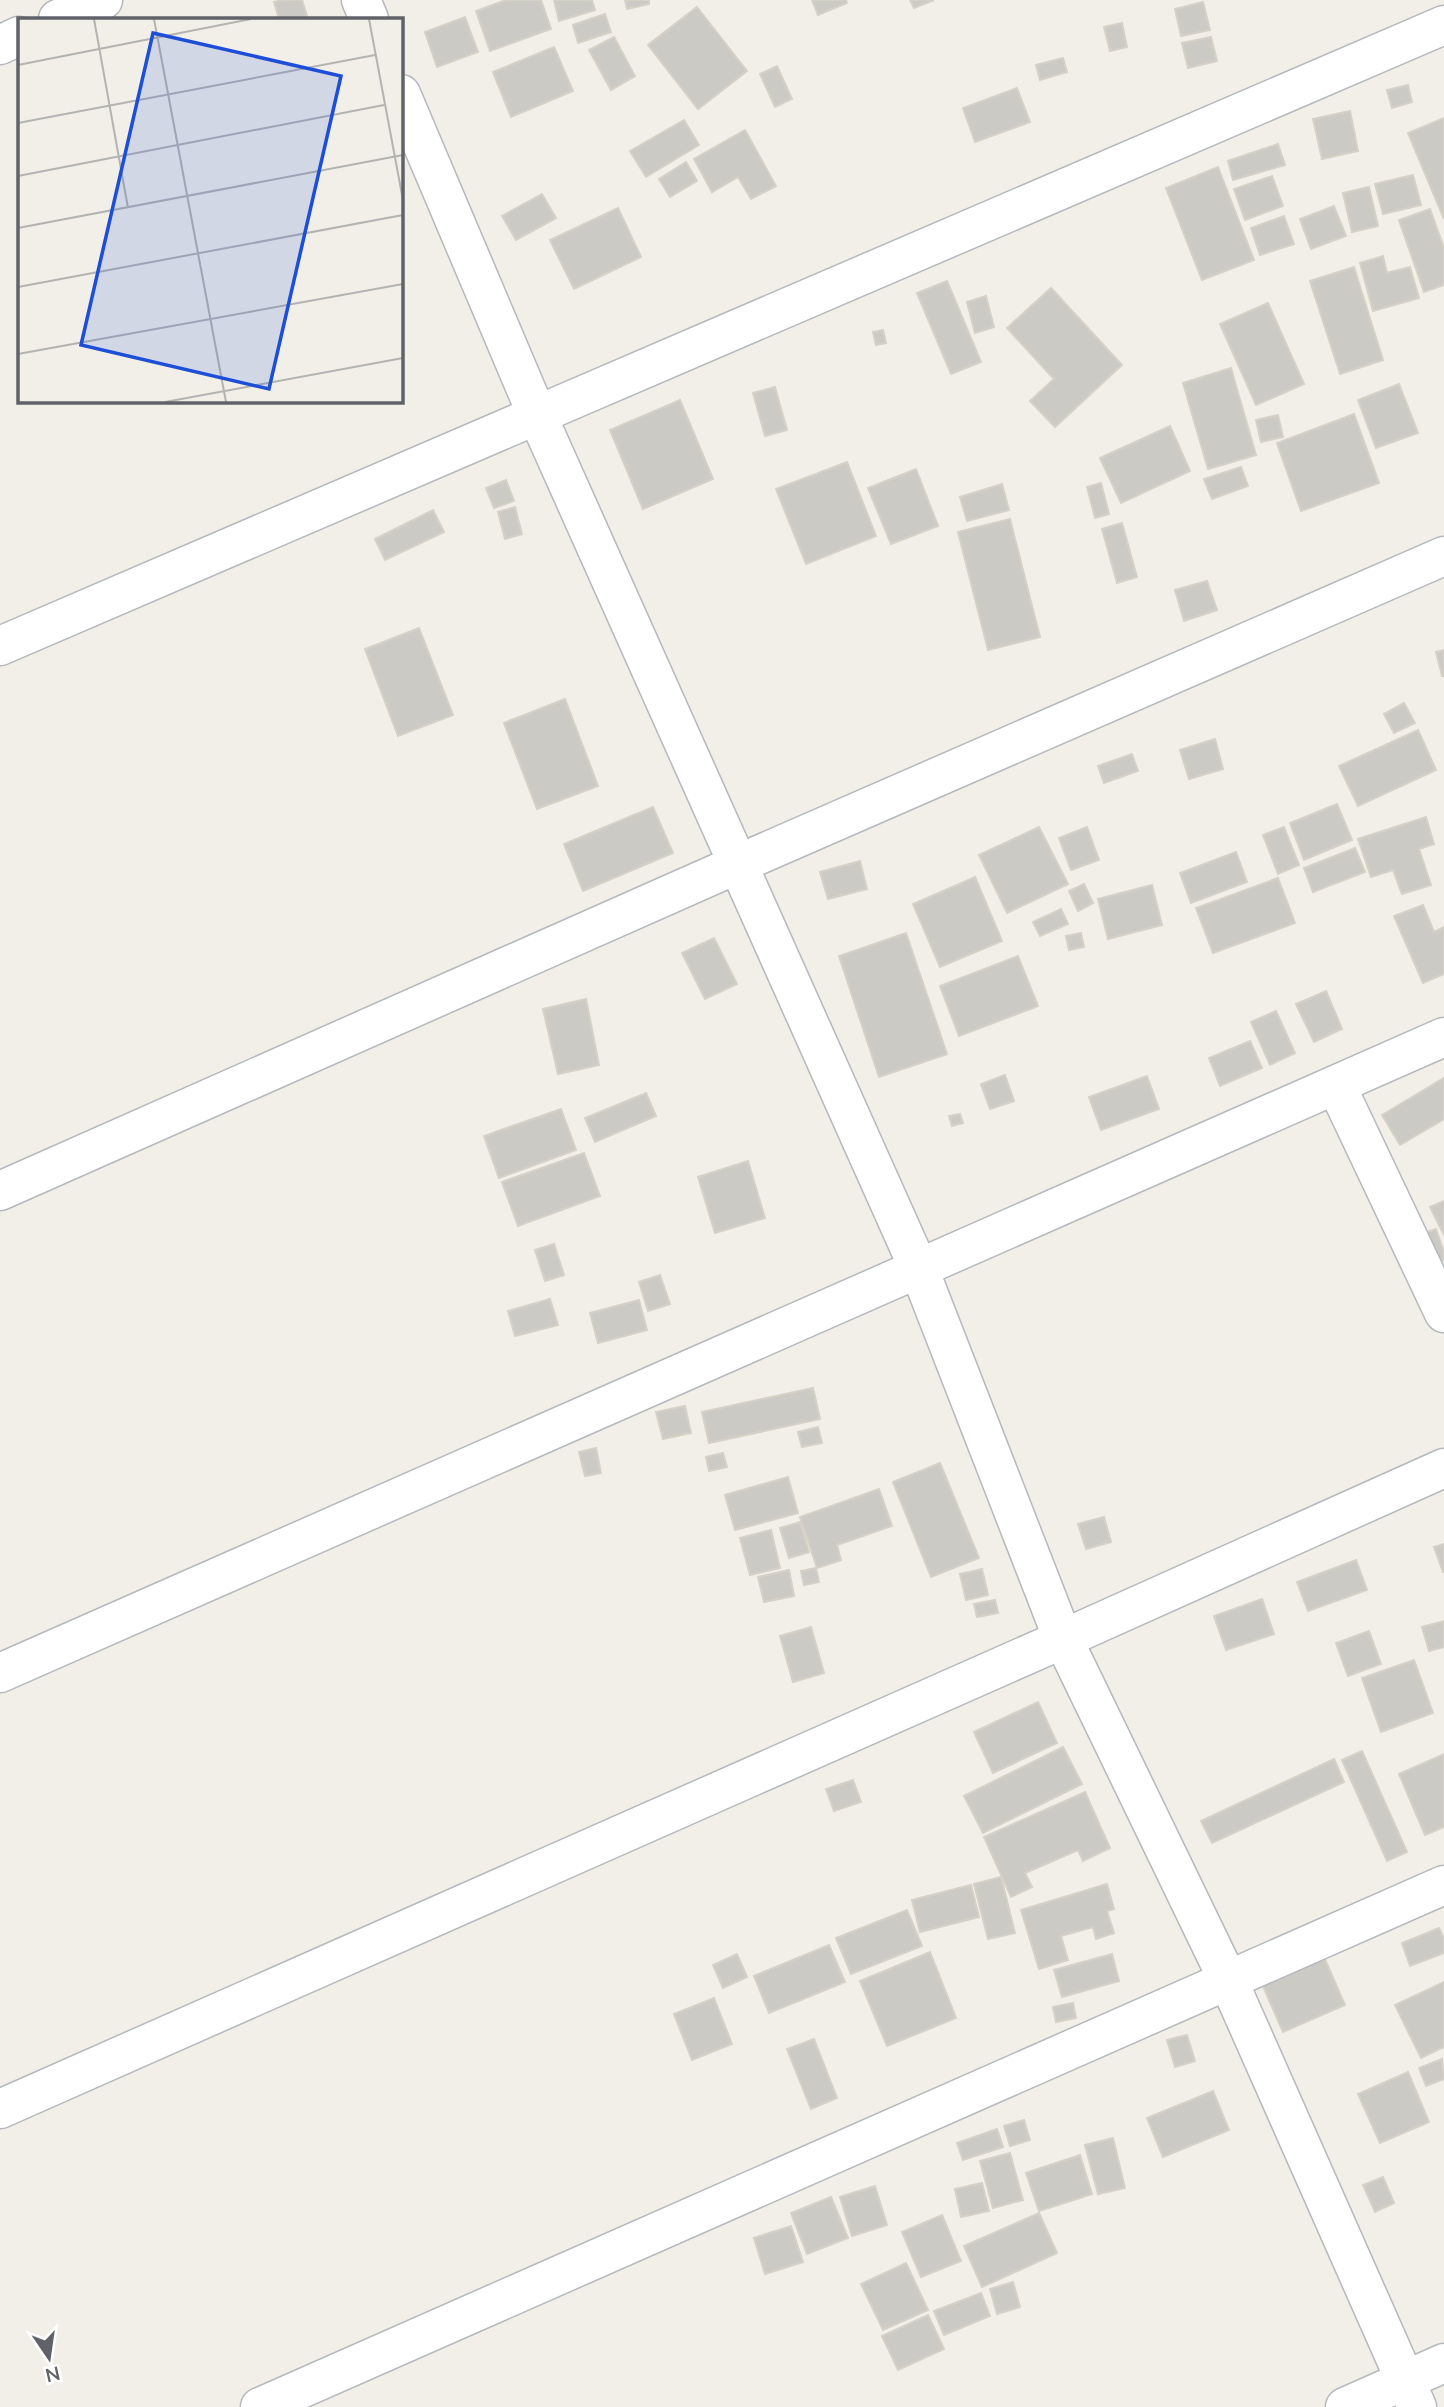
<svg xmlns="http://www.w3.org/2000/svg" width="1444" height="2407" font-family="Mulish,sans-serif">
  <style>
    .building { fill: #cccac5; stroke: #d6d1c6; stroke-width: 2 }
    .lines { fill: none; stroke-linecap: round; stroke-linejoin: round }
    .minor-casing { stroke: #b5b8bc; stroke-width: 41 }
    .minor { stroke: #fff; stroke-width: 38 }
    .inset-road { fill: none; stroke: #b3b3b1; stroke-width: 2 }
    .view { fill: #1d4ed8; fill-opacity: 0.15; stroke: #1d4ed8; stroke-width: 3.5 }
    .inset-edge { fill: none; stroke: #5f6368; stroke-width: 3.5 }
  </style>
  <rect width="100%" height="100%" fill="#f1efe8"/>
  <g class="building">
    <polygon points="282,0 302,0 308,19 279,19 274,2"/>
    <polygon points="506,0 541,0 551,29 490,51 476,11"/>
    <polygon points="554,0 592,0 595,10 559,21"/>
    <polygon points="625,0 649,0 649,4 627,9"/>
    <polygon points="812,0 846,0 847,3 818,15"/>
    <polygon points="910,0 934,0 914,8"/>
    <polygon points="1203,2 1210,30 1181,36 1175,9"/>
    <polygon points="697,7 747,71 698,109 648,45"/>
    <polygon points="605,14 611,32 578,43 573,25"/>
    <polygon points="465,17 478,52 437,67 425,32"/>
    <polygon points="1122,23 1127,47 1110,51 1104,27"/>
    <polygon points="614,37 635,76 611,90 589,50"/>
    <polygon points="1211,37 1217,61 1188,68 1182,43"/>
    <polygon points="554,47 573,91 511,117 493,72"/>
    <polygon points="1063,58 1067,72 1040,80 1036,65"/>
    <polygon points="777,66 792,99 775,107 760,74"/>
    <polygon points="1408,85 1412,102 1392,108 1387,90"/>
    <polygon points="1017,88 1030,122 975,142 963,108"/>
    <polygon points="1350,111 1358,151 1322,159 1313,119"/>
    <polygon points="1444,118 1444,219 1408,133"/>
    <polygon points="684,120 699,145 646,177 630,151"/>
    <polygon points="745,130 776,186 751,199 738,177 712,192 694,159"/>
    <polygon points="1278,144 1285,165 1233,180 1228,161"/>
    <polygon points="686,162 697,181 670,197 659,179"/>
    <polygon points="1218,167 1254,260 1202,280 1166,188"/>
    <polygon points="1413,175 1421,205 1383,214 1375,184"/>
    <polygon points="1272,176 1283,206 1245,220 1234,189"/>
    <polygon points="1369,187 1378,226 1352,232 1343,193"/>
    <polygon points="542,194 556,218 516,240 502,216"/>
    <polygon points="1334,206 1346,236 1311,249 1300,219"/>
    <polygon points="618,208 641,257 574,289 550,240"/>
    <polygon points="1430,209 1444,248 1444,285 1424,292 1399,220"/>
    <polygon points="1284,216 1294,244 1260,255 1251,228"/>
    <polygon points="1383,256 1387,273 1410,267 1419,298 1373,311 1360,263"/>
    <polygon points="1354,267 1383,360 1340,374 1310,281"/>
    <polygon points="947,281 981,362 951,374 917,293"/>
    <polygon points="1051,288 1122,365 1055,427 1030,401 1054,379 1007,328"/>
    <polygon points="986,296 994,327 975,333 967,302"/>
    <polygon points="1268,303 1304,384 1256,405 1220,324"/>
    <polygon points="883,330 886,343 876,345 873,332"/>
    <polygon points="1231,368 1256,455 1208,469 1183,383"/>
    <polygon points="1399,384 1418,433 1376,448 1358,400"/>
    <polygon points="775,387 787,430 765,436 753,393"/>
    <polygon points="680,400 713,479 643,509 610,430"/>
    <polygon points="1354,414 1379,483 1301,511 1277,443"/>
    <polygon points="1278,415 1283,437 1261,442 1256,420"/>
    <polygon points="1170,426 1190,471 1121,503 1100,458"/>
    <polygon points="847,462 876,536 806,564 776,489"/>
    <polygon points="1241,467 1248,486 1212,499 1204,479"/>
    <polygon points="916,469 938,526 891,544 868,488"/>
    <polygon points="506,480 514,501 494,508 486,488"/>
    <polygon points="1101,483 1109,514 1095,518 1087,487"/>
    <polygon points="1002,484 1009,510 967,521 960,497"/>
    <polygon points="515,507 522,534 505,539 498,512"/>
    <polygon points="433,510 444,532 385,560 375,539"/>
    <polygon points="1010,519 1040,637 988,650 958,532"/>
    <polygon points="1122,523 1137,577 1117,583 1102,529"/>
    <polygon points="1207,581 1217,610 1184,621 1175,590"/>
    <polygon points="419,628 453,715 398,736 365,649"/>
    <polygon points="1444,650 1444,676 1442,676 1436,652"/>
    <polygon points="565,699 598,786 537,809 504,723"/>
    <polygon points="1404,703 1415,723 1394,733 1384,714"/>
    <polygon points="1418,730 1436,770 1358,806 1339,766"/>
    <polygon points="1215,739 1223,769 1189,779 1180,750"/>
    <polygon points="1132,754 1138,771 1104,783 1098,766"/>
    <polygon points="1337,804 1352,840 1304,860 1290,823"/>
    <polygon points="653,807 673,853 583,891 564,844"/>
    <polygon points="1426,817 1434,844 1419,849 1431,885 1402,894 1393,870 1371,877 1358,839"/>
    <polygon points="1039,827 1068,884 1007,913 979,855"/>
    <polygon points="1087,827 1099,860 1071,870 1059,838"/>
    <polygon points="1284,827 1299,865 1278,874 1263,835"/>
    <polygon points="1355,848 1365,872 1313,892 1304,868"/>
    <polygon points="1236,852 1247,882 1191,903 1180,873"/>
    <polygon points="860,861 867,889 828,899 820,872"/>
    <polygon points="975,877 1002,941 940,967 913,904"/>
    <polygon points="1278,878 1295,923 1213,953 1196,908"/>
    <polygon points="1084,884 1093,903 1078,911 1069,891"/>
    <polygon points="1152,885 1162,925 1108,939 1098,899"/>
    <polygon points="1423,905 1434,932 1444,927 1444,974 1423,983 1394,916"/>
    <polygon points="1061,909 1068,924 1040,936 1033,922"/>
    <polygon points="906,933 947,1054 879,1077 839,956"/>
    <polygon points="1081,933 1084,947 1069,950 1066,936"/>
    <polygon points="714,938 737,984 705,999 682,953"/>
    <polygon points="1018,956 1038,1006 959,1036 940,986"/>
    <polygon points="1326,991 1342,1029 1314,1042 1296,1004"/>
    <polygon points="586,999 599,1065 558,1074 543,1009"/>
    <polygon points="1276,1011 1295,1053 1270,1065 1251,1022"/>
    <polygon points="1250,1041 1262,1068 1220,1086 1209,1058"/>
    <polygon points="1005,1075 1014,1101 990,1109 981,1084"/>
    <polygon points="1147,1076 1159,1109 1101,1130 1089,1097"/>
    <polygon points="1444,1078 1444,1119 1400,1145 1382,1115"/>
    <polygon points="646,1093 656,1116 595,1142 585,1118"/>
    <polygon points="561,1109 576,1150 499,1178 484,1136"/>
    <polygon points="960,1114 963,1123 952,1126 949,1116"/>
    <polygon points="584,1153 600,1196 518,1226 502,1182"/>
    <polygon points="748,1161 765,1218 715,1233 698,1177"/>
    <polygon points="1444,1201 1444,1235 1430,1207"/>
    <polygon points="1436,1229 1444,1252 1444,1260 1425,1267 1415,1236"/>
    <polygon points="554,1244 564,1275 545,1281 535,1250"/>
    <polygon points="660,1275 670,1304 648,1311 639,1282"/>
    <polygon points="550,1299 558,1325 515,1336 508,1311"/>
    <polygon points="639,1300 647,1330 598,1343 590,1313"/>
    <polygon points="813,1388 820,1419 709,1443 702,1412"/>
    <polygon points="685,1406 691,1433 663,1439 656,1412"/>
    <polygon points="818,1427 822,1443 802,1447 798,1432"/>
    <polygon points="596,1448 601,1473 585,1476 579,1452"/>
    <polygon points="723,1453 727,1467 709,1471 706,1457"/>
    <polygon points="940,1463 979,1558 931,1577 893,1482"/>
    <polygon points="788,1477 798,1513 735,1530 725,1495"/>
    <polygon points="879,1489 892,1526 837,1545 841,1560 817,1568 800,1517"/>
    <polygon points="1104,1517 1111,1542 1086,1549 1078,1524"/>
    <polygon points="800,1522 809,1552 789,1558 780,1528"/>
    <polygon points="771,1530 780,1568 750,1575 740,1538"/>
    <polygon points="1444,1544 1444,1572 1443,1572 1434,1547"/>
    <polygon points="1356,1560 1367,1590 1308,1611 1297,1582"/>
    <polygon points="816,1568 819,1582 804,1585 801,1571"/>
    <polygon points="982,1569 988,1595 966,1600 960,1574"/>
    <polygon points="789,1570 794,1596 764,1602 758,1577"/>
    <polygon points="1262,1599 1274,1634 1226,1650 1214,1616"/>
    <polygon points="995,1600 998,1613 977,1617 974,1604"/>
    <polygon points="1444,1621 1444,1647 1429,1651 1422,1627"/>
    <polygon points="811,1627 824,1673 793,1682 780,1636"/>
    <polygon points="1369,1631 1381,1664 1348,1676 1336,1643"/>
    <polygon points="1414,1660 1433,1713 1381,1732 1362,1678"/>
    <polygon points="1038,1702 1057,1743 993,1773 974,1732"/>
    <polygon points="1063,1747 1082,1784 983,1833 964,1796"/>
    <polygon points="1362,1751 1407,1852 1387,1861 1342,1760"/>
    <polygon points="1444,1754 1444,1827 1425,1835 1399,1774"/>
    <polygon points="1334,1759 1344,1782 1212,1843 1201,1821"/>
    <polygon points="853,1780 861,1802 834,1811 826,1789"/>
    <polygon points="1085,1792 1110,1848 1083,1861 1078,1850 1025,1873 1032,1887 1011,1897 984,1837"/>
    <polygon points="1001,1877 1015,1933 988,1939 974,1884"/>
    <polygon points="1107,1884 1114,1909 1107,1911 1114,1933 1096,1939 1093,1927 1061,1936 1068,1960 1039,1969 1021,1910"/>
    <polygon points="971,1885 979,1917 920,1932 912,1900"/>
    <polygon points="907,1910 922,1946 851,1974 836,1938"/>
    <polygon points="1439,1928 1444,1939 1444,1953 1410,1966 1402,1943"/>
    <polygon points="829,1945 845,1982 769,2013 754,1976"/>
    <polygon points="930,1952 956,2018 887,2046 860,1981"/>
    <polygon points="737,1954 747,1977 723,1988 713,1965"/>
    <polygon points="1112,1954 1119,1981 1062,1997 1054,1970"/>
    <polygon points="1324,1957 1345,2005 1283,2032 1262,1984"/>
    <polygon points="1444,1982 1444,2047 1421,2058 1395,2005"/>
    <polygon points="714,1998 732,2044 692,2060 674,2014"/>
    <polygon points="1073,2003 1076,2018 1056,2022 1053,2007"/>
    <polygon points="1187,2035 1195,2061 1175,2067 1167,2040"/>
    <polygon points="814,2039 837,2098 811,2109 787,2049"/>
    <polygon points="1442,2059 1444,2079 1426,2086 1419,2068"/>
    <polygon points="1408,2072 1429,2122 1380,2143 1358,2094"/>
    <polygon points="1213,2091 1229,2130 1163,2157 1147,2118"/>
    <polygon points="1024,2120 1030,2140 1010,2146 1004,2126"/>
    <polygon points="997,2129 1003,2147 963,2160 957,2143"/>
    <polygon points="1113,2138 1125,2188 1098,2194 1085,2145"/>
    <polygon points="1010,2153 1023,2200 993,2208 980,2161"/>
    <polygon points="1080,2155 1092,2194 1039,2211 1026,2173"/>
    <polygon points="1383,2177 1394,2203 1375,2212 1363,2185"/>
    <polygon points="982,2183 989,2211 961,2217 955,2189"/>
    <polygon points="875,2186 887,2225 852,2236 840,2197"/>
    <polygon points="831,2197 848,2238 807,2254 791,2213"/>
    <polygon points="1039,2213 1057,2253 982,2287 964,2246"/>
    <polygon points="942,2215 961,2261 921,2277 902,2232"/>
    <polygon points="791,2226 803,2262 765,2274 754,2238"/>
    <polygon points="906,2263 928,2310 883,2330 861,2284"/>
    <polygon points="1013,2282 1020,2307 997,2314 990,2289"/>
    <polygon points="981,2293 990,2316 944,2335 934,2311"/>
    <polygon points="928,2315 944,2349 898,2370 882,2336"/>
  </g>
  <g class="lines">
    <g class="minor-casing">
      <g id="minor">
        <polyline points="361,0 369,19"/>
        <polyline points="58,19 103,0"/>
        <polyline points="0,45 19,36"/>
        <polyline points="401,94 537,415 919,1269 1063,1639 1228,1980 1417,2407"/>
        <polyline points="0,646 1444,25"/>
        <polyline points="1336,1085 1444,1313"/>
        <polyline points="0,1191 738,864 1444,556"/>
        <polyline points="0,1673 1444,1037"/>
        <polyline points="0,2109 1063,1639 1444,1468"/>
        <polyline points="260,2407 1444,1885"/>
        <polyline points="1345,2407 1444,2363"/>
      </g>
    </g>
    <use href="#minor" class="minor"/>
  </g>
  <g transform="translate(18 18)">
    <rect width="385" height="385" fill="#f1efe8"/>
    <path class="inset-road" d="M76,1L110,190M136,1L208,384M351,1L385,182M0,47L233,1M0,105L357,37M0,158L366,87M0,210L385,137M0,269L385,197M0,336L385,266M147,384L385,340"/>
    <path class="view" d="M135,15L323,58L251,371L63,327Z"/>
    <rect width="385" height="385" class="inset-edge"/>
  </g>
  <g transform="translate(49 2358) rotate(167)" stroke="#ffffff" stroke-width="5" paint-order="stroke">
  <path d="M0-5L12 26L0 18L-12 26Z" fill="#5f6368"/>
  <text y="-10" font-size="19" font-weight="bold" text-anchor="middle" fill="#5f6368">N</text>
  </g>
</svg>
